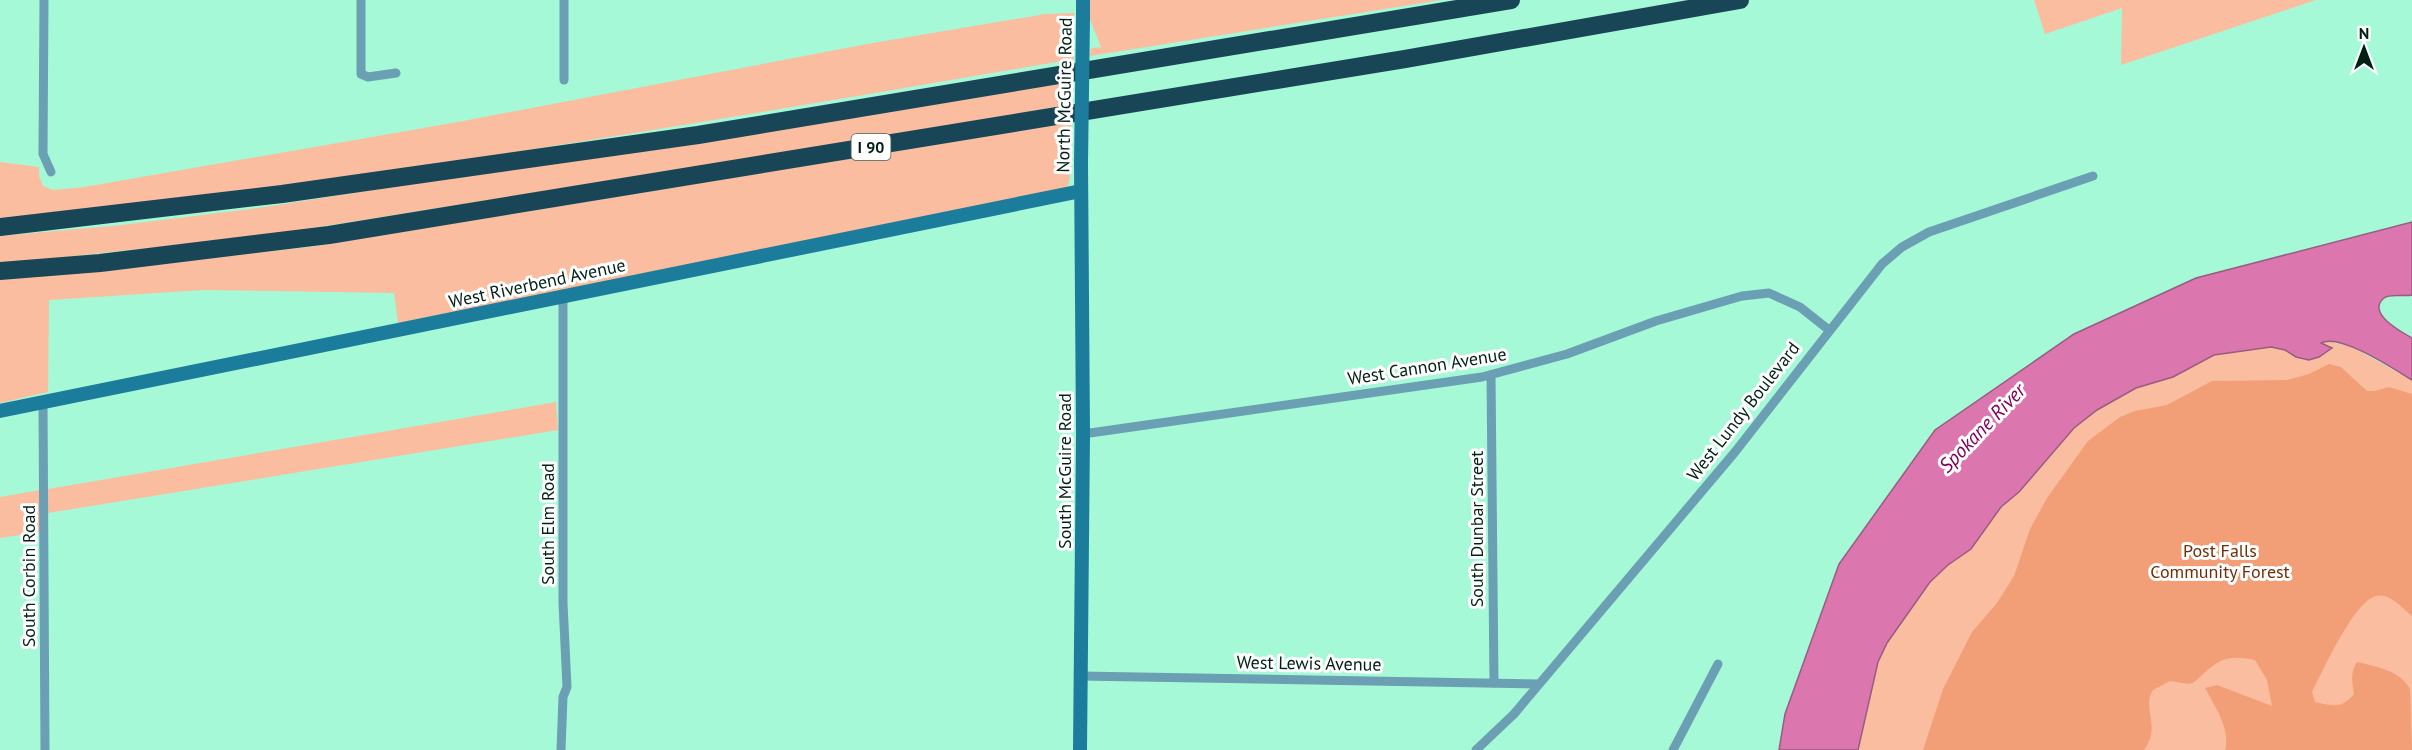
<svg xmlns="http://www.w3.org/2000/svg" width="2412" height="750" font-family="'PT Sans',sans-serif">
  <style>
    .green { fill: #fbbda0 }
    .forest { fill: #f29f77 }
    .water { fill: #db76af; stroke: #995c81; stroke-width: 1.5 }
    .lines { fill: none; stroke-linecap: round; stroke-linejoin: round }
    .street { stroke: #6a9fb4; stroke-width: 9 }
    .secondary { stroke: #1c7c9c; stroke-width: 14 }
    .highway { stroke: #194657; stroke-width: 18 }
    .secondary-bridge { stroke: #1c7c9c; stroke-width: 14 }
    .labels { text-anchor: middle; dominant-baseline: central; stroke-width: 6; stroke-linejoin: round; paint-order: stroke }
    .shield { fill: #fff; stroke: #4c635b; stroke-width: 1.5 }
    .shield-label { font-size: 16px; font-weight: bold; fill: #002015 }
    .street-label { font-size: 18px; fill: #002015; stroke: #fff }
    .park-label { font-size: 18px; fill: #6f2e06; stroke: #fff }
    .water-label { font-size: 20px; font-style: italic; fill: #82005b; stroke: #fff }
  </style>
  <rect width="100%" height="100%" fill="#a6f9d6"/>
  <g class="green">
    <polygon points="1087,0 1441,0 1090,56 1091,48 1101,47 1089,17"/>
    <polygon points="2034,0 2316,0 2121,65 2122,8 2045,34"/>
    <path d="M1074,13V59C717,120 360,183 0,219V162L39,167V176L43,186L53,190L84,187L458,122L867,44L1045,14Z"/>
    <polygon points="1073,79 1071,104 970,123 269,235 0,264 0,236 122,225 265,207"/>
    <polygon points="1071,122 1070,177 1068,186 1063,190 398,323 394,293 204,290 49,300 48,392 0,403 0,280 310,247"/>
    <polygon points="2327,341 2352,347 2412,380 2412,750 1858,750 1878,662 1887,643 1930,582 1988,523 2001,507 2019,492 2074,428 2097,410 2136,388 2173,377 2214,355 2271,347 2285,350 2296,357 2309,360 2324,354 2331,346 2321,343"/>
    <polygon points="556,402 558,430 48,513 48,489"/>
    <polygon points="40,490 41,532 0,538 0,497"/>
  </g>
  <path class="forest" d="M2329,364L2341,367L2367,391H2374L2389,387L2412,394V616C2402,608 2390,593 2376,596C2354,601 2323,671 2312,692L2315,702C2333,706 2342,709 2354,694C2352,682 2350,672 2357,662C2375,666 2401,671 2410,689L2412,750H2225C2231,729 2214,705 2205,688L2217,685L2272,706L2267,680L2255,660C2222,653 2217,662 2193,683L2189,684L2170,681L2153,690C2141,708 2162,726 2144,750H1923L1943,689L1972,632L1997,603L2014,576L2030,529L2047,498L2088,441L2120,417L2135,411L2167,405L2212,381L2287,380L2309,374Z"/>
  <path class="water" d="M2412,222V295C2404,297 2390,293 2384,298C2366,313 2401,332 2412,338V380C2394,369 2340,333 2321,343L2332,348L2319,357L2309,360L2296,357L2285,350L2271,347L2214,355L2173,377L2136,388L2097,410L2074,428L2019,492L2001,507L1971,549L1948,565L1930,582L1887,643L1878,662L1858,750H1779L1785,714L1839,564L1935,430L2074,334L2196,278Z"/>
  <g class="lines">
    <g class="street">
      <polyline points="44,0 43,154 51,172"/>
      <polyline points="361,0 361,74 368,77 396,73"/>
      <polyline points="564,80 564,0"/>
      <polyline points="1491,375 1494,683"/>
      <polyline points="43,402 45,750"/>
      <polyline points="1083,434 1482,377 1567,354 1656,321 1742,296 1769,293 1800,307 1829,330"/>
      <polyline points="1080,676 1538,684"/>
      <polyline points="561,750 563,697 567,687 563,603 563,296"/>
      <polyline points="1476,750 1514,714 1735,452 1882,264 1902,247 1929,232 2093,176"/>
      <polyline points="1673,750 1718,664"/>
    </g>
    <g class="secondary">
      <polyline points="1083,19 1083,0"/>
      <polyline points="0,411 1081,191"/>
      <polyline points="1080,750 1083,434 1081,162"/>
    </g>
    <g class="highway">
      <polyline points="0,227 282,194 698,135 1511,0"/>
      <polyline points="0,271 100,263 329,235 1405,59 1740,0"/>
    </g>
    <polyline class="secondary-bridge" points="1081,162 1083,19"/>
  </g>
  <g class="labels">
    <rect class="shield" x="851.5" y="134" width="39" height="26" rx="4.5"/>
    <g class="shield-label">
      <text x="871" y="147">I 90</text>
    </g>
    <g class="street-label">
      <text transform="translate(1064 95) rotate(-89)">North McGuire Road</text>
      <text transform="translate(537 283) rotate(-12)">West Riverbend Avenue</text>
      <text transform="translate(1427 366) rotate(-9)">West Cannon Avenue</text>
      <text transform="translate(1743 411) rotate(-52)">West Lundy Boulevard</text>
      <text transform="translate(1064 471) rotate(-90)">South McGuire Road</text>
      <text transform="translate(547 524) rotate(-90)">South Elm Road</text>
      <text transform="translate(1476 529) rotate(-90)">South Dunbar Street</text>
      <text transform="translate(28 576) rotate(-90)">South Corbin Road</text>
      <text transform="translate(1309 663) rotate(1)">West Lewis Avenue</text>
    </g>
    <g class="park-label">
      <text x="2220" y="550">Post Falls<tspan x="2220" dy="21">Community Forest</tspan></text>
    </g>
    <g class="water-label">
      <text transform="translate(1982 428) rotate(-46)">Spokane River</text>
    </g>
  </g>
  <g transform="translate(2364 48)" stroke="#ffffff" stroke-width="4.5" paint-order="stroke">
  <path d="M0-4.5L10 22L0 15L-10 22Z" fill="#002015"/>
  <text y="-9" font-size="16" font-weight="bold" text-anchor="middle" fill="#002015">N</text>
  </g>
</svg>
